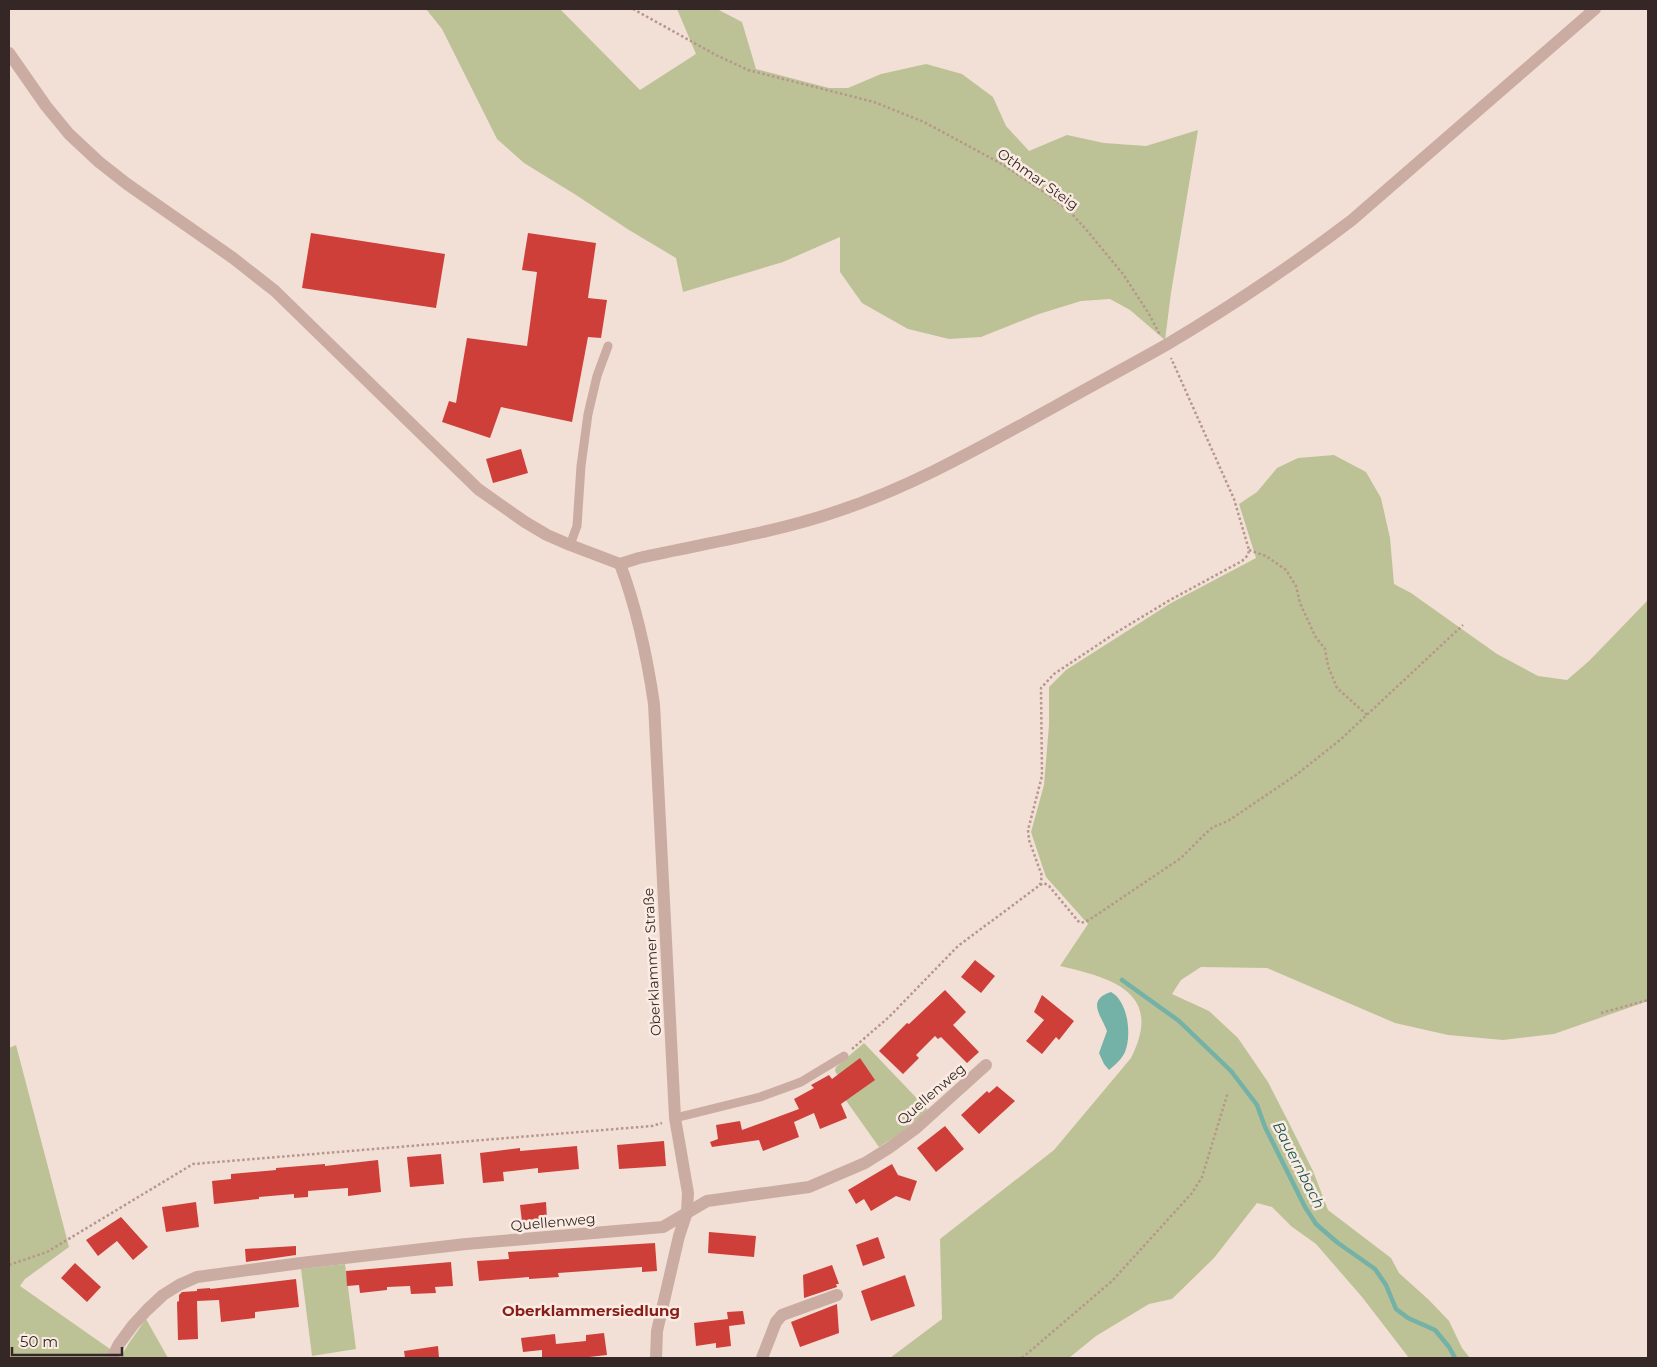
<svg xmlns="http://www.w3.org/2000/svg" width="1657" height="1367" font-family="Montserrat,sans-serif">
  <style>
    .green { fill: #bcc296 }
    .water { fill: #74b1a7 }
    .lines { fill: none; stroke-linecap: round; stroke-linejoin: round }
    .stream { stroke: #74b1a7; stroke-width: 4.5 }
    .building { fill: #ce3f39 }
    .path { stroke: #b7968c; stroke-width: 2.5; stroke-dasharray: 2.5 2.5; stroke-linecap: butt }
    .lane { stroke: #cbaca2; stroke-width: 9 }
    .street { stroke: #cbaca2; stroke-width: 12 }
    .labels { text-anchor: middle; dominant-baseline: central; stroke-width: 5; stroke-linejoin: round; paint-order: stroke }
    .street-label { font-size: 14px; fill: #352725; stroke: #faebe3 }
    .water-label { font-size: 15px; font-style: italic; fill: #185850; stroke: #faebe3 }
    .neighbourhood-label { font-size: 15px; font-weight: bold; fill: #891e19; stroke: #faebe3 }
  </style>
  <rect width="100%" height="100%" fill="#f2e0d6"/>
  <g class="green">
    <polygon points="426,9 560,9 640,90 696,54 677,9 717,9 742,22 756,69 829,88 848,88 881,74 926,64 962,74 993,97 1006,126 1029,151 1067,135 1104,143 1146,146 1198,130 1171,293 1165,340 1130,310 1110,299 1081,301 1039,314 981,337 949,339 908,329 862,303 840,272 840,237 783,262 683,292 676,258 629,230 576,195 524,163 497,139 442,29"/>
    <path d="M1334,455L1366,472L1381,498L1390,538L1394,584L1411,593L1497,654L1538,676L1567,680L1589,661L1648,600V1001L1554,1034L1503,1040L1448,1035L1395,1023L1267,968L1201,967L1181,980L1172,994L1209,1011L1238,1038L1268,1082L1289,1123L1313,1171L1328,1210L1391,1258L1399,1273L1429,1300L1449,1321L1462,1348L1470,1358H1409L1362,1297L1316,1244L1291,1226L1272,1207L1257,1203L1214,1258L1172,1299L1149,1304L1096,1336L1069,1358H890L942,1319L940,1239L1054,1150L1131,1058C1164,993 1113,978 1060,966L1088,924L1046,877L1031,832L1044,785L1049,725V687L1066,670L1171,603L1256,558L1239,504L1257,492L1277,468L1298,458Z"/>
    <polygon points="864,1043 928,1110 902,1132 879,1147 835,1085 840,1079 835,1071 836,1067"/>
    <polygon points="16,1045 69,1247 25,1279 20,1286 110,1349 106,1358 9,1358 9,1048"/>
    <polygon points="345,1264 356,1349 312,1356 301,1269"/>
    <polygon points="146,1319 168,1358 120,1358 129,1343"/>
  </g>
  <path class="water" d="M1111,992C1128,1001 1132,1035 1125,1052C1122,1059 1115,1065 1109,1070L1104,1064L1099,1053L1107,1031C1101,1015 1086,1000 1111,992Z"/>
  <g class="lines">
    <polyline class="stream" points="1122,980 1179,1021 1231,1071 1257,1105 1265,1127 1305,1207 1316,1224 1338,1243 1375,1269 1386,1285 1396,1309 1408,1318 1435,1330 1449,1347 1455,1358"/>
  </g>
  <g class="building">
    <polygon points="311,233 445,254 436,308 302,288"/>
    <polygon points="528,233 596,243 588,298 607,300 601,338 588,337 572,422 501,407 490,438 442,422 449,401 456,403 467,338 527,346 537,272 522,270"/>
    <polygon points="521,449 528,473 493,483 486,459"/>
    <polygon points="975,960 995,976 981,993 961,977"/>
    <polygon points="945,990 966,1012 953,1025 979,1052 967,1063 941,1037 938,1039 935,1036 916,1055 919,1058 903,1074 879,1051 907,1023 909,1024"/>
    <polygon points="1042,995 1074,1021 1059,1040 1056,1037 1042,1054 1026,1041 1044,1020 1034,1012"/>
    <polygon points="860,1058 875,1080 841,1104 847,1118 820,1129 814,1113 794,1122 799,1137 763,1151 759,1140 712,1147 710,1142 718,1139 716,1125 740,1121 742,1130 799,1109 794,1099 814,1088 811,1085 829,1075 832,1079"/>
    <polygon points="997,1086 1015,1101 979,1134 961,1115 987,1091 989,1093"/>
    <polygon points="945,1126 964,1149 936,1172 917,1148"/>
    <polygon points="664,1141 666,1166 619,1169 617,1145"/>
    <polygon points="577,1146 579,1169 538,1173 538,1168 503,1172 504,1181 483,1183 480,1153 520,1148 520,1151"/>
    <polygon points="441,1154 444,1184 410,1187 407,1157"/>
    <polygon points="378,1160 381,1192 348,1196 348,1188 308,1191 308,1197 294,1198 294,1194 259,1197 259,1199 214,1204 212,1181 231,1179 231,1174 276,1170 276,1168 325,1164 325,1166"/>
    <polygon points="892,1164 898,1175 917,1181 910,1201 896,1196 871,1211 864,1199 856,1204 848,1190"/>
    <polygon points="196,1202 199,1227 166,1232 162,1207"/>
    <polygon points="546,1202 547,1219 522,1222 520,1205"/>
    <polygon points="121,1217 148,1247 133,1260 117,1241 98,1256 86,1240"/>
    <polygon points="709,1232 756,1236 754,1257 708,1253"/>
    <polygon points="878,1237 885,1258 863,1266 856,1245"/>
    <polygon points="655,1243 657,1271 642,1272 642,1267 558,1273 559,1277 529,1279 529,1277 479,1281 477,1261 509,1259 508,1252"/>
    <polygon points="296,1246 296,1255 246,1262 245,1249"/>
    <polygon points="451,1262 453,1286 435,1287 436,1293 411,1294 410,1286 387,1287 387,1290 360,1293 359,1285 347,1286 346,1271"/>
    <polygon points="75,1263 101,1287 87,1302 61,1278"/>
    <polygon points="832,1265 839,1284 836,1284 837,1287 804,1298 803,1275"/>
    <polygon points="905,1275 915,1306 871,1321 861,1291"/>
    <polygon points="296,1279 299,1307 255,1312 255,1318 221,1322 219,1300 197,1301 198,1339 178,1340 177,1302 179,1301 179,1295 182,1292 197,1291 197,1289 210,1288 210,1289"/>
    <polygon points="837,1304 839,1333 800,1347 791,1322"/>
    <polygon points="743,1311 745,1324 729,1326 731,1346 716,1348 716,1343 696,1346 694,1323 728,1319 727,1312"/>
    <polygon points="604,1333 607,1355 580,1358 542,1358 542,1350 523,1352 521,1338 555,1334 556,1344 586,1341 586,1335"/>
    <polygon points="438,1346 439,1358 405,1358 404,1351"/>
  </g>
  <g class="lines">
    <g class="path">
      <polyline points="633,9 716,55 748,70 874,102 924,122 1002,164 1050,196 1070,212 1084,227 1123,274 1149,314 1160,335"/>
      <polyline points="1249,550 1266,556 1286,570 1296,586 1300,603 1315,636 1325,649 1328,666 1337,688 1367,715"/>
      <polyline points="1040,885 1044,883 1049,886 1078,921 1081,923 1089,920 1181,858 1205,834 1213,827 1228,821 1296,775 1340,740 1463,625"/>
      <polyline points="1601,1013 1648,1000"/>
      <polyline points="852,1049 889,1017 958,946 1040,885 1042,876 1029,840 1028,830 1042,776 1041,688 1054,674 1117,632 1170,600 1242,561 1248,555 1249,550 1234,499 1171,358"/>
      <polyline points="9,1265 47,1252 193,1164 652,1126 662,1123"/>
      <polyline points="1022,1358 1112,1281 1192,1193 1202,1177 1228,1092"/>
    </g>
    <g class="lane">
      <polyline points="570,545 577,526 581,466 588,414 597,376 608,346"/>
      <polyline points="675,1118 760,1097 801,1082 844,1056"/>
    </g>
    <g class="street">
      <path d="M9,53L46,106L69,134L99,162L127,184L233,258L275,291L478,489L525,522L547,535L570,545L620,564L639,558C706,543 774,533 838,511C914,486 984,445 1054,407C1091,386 1129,366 1166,345C1230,307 1293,265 1352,220L1595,9"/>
      <path d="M620,564C637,609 647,656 654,704L675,1118L688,1193L687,1212L679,1236L657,1331L656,1358"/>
      <polyline points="112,1358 119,1344 133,1325 147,1310 163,1295 179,1285 197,1277 301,1263 466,1244 663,1227 707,1201 809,1187 865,1163 889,1148 915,1129 986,1065"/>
      <polyline points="762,1358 776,1322 782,1315 837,1295"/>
    </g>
  </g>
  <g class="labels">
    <g class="street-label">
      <text transform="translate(1038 179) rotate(35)">Othmar Steig</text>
      <text transform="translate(652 962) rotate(-93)">Oberklammer Straße</text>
      <text transform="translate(931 1094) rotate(-41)">Quellenweg</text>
      <text transform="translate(553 1222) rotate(-5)">Quellenweg</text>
    </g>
    <g class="water-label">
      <text transform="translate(1299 1165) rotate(63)">Bauernbach</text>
    </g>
    <g class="neighbourhood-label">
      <text x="591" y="1310">Oberklammersiedlung</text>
    </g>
  </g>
  <rect width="1657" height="1367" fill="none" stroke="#352725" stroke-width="20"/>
  <path d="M12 1347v8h110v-8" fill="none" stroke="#352725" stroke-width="2.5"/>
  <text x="20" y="1347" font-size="15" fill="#352725" stroke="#faebe3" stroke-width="4" paint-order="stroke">50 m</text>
</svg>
